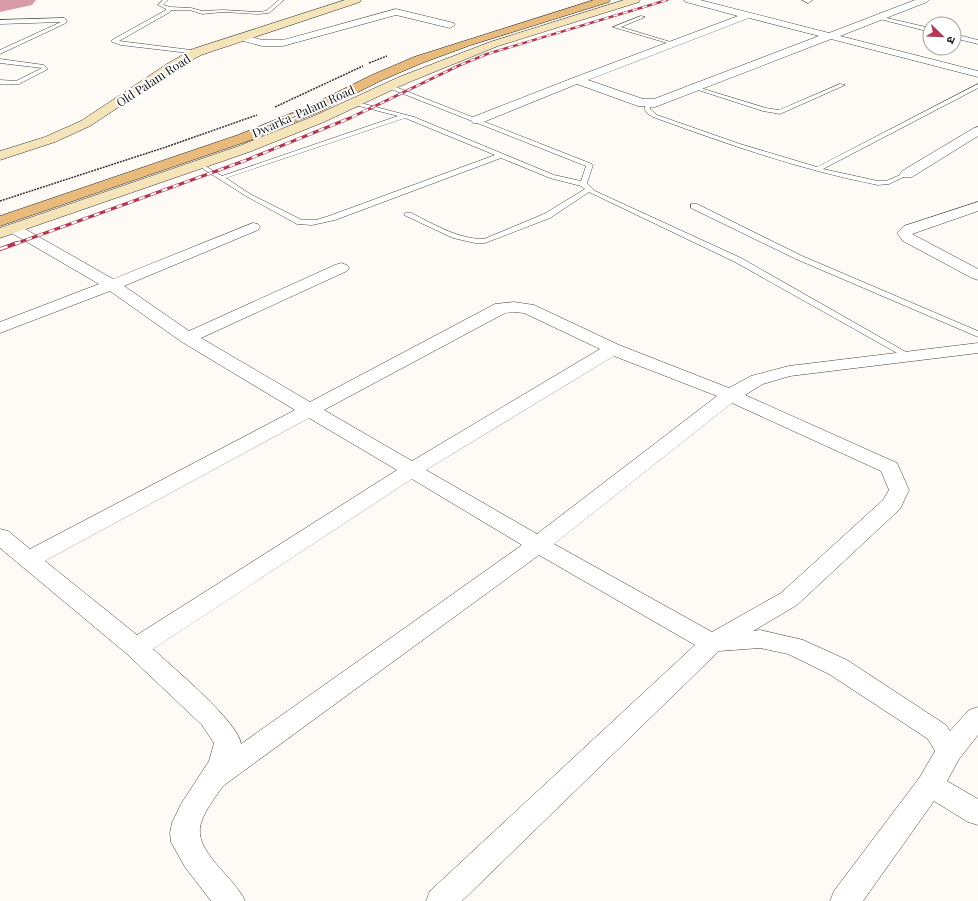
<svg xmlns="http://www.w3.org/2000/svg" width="978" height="901" font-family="'Playfair Display','Noto Sans Devanagari',serif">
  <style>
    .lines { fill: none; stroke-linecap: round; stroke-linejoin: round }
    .taxiway { fill: #d89aa5; fill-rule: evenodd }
    .lane-casing { stroke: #444; stroke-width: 1 }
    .street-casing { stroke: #444; stroke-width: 1 }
    .secondary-casing { stroke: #333; stroke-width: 1 }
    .primary-casing { stroke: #222; stroke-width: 1 }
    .path { stroke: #333; stroke-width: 1.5; stroke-dasharray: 2 1; stroke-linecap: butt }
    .lane { fill: #fff; fill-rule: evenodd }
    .street { fill: #fff; fill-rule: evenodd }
    .secondary { fill: #f5e4b9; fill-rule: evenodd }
    .primary { fill: #e8ba7c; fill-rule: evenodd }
    .rail-far2-casing { stroke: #b13954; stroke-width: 2.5 }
    .rail-far1-casing { stroke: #b13954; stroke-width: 3 }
    .rail-casing { stroke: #b13954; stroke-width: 4 }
    .rail-far2 { stroke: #fff; stroke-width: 1.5; stroke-dasharray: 5; stroke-linecap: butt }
    .rail-far1 { stroke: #fff; stroke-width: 2; stroke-dasharray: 6; stroke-linecap: butt }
    .rail { stroke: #fff; stroke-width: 2.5; stroke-dasharray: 8; stroke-linecap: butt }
    .labels { text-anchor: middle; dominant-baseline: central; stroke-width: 4; stroke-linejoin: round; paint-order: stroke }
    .far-street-label { font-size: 12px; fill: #111; stroke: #fff }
  </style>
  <rect width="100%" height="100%" fill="#fefbf6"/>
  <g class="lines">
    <polygon class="taxiway" points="0,0 36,0 32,5 0,12"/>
    <g class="lane-casing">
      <g id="lane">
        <polygon points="163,0 168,0 163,5 170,7 191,8 202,11 223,10 258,12 266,11 279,0 284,0 269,13 258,14 223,12 202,14 190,10 171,10 170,12 119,41 199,51 200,52 197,54 121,45 112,42 112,40 166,10 166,9 158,5"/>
        <polygon points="641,16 645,17 621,27 674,43 674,45 613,27"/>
        <polygon points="878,16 930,28 930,32 876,18 876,16"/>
        <polygon points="64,18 67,20 66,23 0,54 0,50 61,22 0,24 0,20"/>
        <polygon points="954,34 978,40 978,44 954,38"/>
        <polygon points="0,59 44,65 48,69 19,84 0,84 0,80 16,81 42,68 0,63"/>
        <path d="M388,84L592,164L593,165L587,183L595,191L741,258L913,356L912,358H906L735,262L589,192L550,218L485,243H475L453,238L404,215L405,213H411C434,224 457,239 484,239L544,214L585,189L581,186L550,178L501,158L335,220L312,225L297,224L246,196L197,165L202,164L222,176L398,116L351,104L350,103L353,101L414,117L554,175L581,181L586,166L386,87L385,86ZM405,118L495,155L329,216L316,220H302L250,194L226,178Z"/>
        <polygon points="840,84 845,85 780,114 763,111 692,88 697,87 766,108 779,110"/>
        <path d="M978,84V88L823,169L878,181H886L907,172L910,174L889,184L878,185C801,170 727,144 653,117L648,114L644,109L647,103H651L650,109L657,115L740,144L817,167Z"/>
        <polygon points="691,204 697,204 802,256 978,331 978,337 796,259 691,208"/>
      </g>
    </g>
    <g class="street-casing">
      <g id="street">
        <path d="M684,0H700L829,33L915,0H929L927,2L840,36L978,71V77L831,39L655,107L638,106L577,84L481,123H473L471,120L473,117L573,78L738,16L686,2ZM749,18L819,36L654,99H643L588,80Z"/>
        <polygon points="802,0 813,0 808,3"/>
        <polygon points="396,9 454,23 455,25 450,28 396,15 283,46 262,46 236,39 235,37 240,34 262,40 283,40"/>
        <polygon points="978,127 978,136 912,177 902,177 900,174 902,171 974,128"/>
        <polygon points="978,202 978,211 912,234 978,269 978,280 972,278 903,241 897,233 904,226"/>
        <path d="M253,223L258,224L260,227L258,230L124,286L189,331L335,265L341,263L347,265L349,268L347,271L201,338L310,402L495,304L514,302L534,305L619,345L729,388L751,376L789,366L978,343V353L790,376L763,384L745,395L897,463L909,490L900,509L797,605L753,631L760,630L803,640L847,660L946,725L950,731L969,710L978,707V735L959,759L947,781L978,799V825L968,822L934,801L863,901H830L834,891L920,777L935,751L928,739L829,674L788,654L760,648L719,651L462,901H426L430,891L695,645L539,555L223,786C215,798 205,810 201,823C192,851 235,877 245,901H211L185,867L171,842L170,833L172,823L181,804L209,761L214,743L202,725L127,654L0,548V529L8,531L30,549L295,410L182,342L110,291L0,333V322L99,284L8,231L6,228L8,225L13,224L18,225L113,279ZM514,312L524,313L600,349L412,461L324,410L505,313ZM614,356L717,396L537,534L426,470ZM732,403L881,471L889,490L883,500L781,593L712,632L554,544ZM309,418L397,470L137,635L45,561ZM412,479L522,545L241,744C239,722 171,666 153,649Z"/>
      </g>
    </g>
    <g class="secondary-casing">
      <g id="secondary">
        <polygon points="345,0 361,0 360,2 201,55 176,69 90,126 55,142 0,160 0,151 45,137 81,121 167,64 193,49"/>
        <polygon points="624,0 640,0 639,2 498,46 407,83 324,122 249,152 0,238 0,228 239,146 314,116 399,77 490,42"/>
      </g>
    </g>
    <g class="primary-casing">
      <polygon id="primary" points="594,0 610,0 609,2 471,45 422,63 380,81 319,112 248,141 0,226 0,216 238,135 309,106 372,75 414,57"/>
    </g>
    <g class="path">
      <polyline points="369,63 387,56"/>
      <polyline points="275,107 363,66"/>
      <polyline points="0,201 166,147 257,115"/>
    </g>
    <use href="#lane" class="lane"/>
    <use href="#street" class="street"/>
    <use href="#secondary" class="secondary"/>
    <use href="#primary" class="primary"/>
    <g class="rail-far2-casing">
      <polyline id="rail-far2" points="371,108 460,65 487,54 667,0"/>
    </g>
    <g class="rail-far1-casing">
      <polyline id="rail-far1" points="15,244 244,161 350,118 373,107"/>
    </g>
    <g class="rail-casing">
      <polyline id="rail" points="0,249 17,243"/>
    </g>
    <use href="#rail-far2" class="rail-far2"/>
    <use href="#rail-far1" class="rail-far1"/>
    <use href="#rail" class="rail"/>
  </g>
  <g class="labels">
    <g class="far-street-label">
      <text transform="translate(153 80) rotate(-33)">Old Palam Road</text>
      <text transform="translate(303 111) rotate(-24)">Dwarka-Palam Road</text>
    </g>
  </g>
  <g transform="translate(942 36) rotate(113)"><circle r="19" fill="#ffffff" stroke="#a0a0a0"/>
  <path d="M0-3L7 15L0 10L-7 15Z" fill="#b13954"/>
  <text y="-6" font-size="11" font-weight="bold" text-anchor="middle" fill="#111111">उ</text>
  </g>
</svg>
